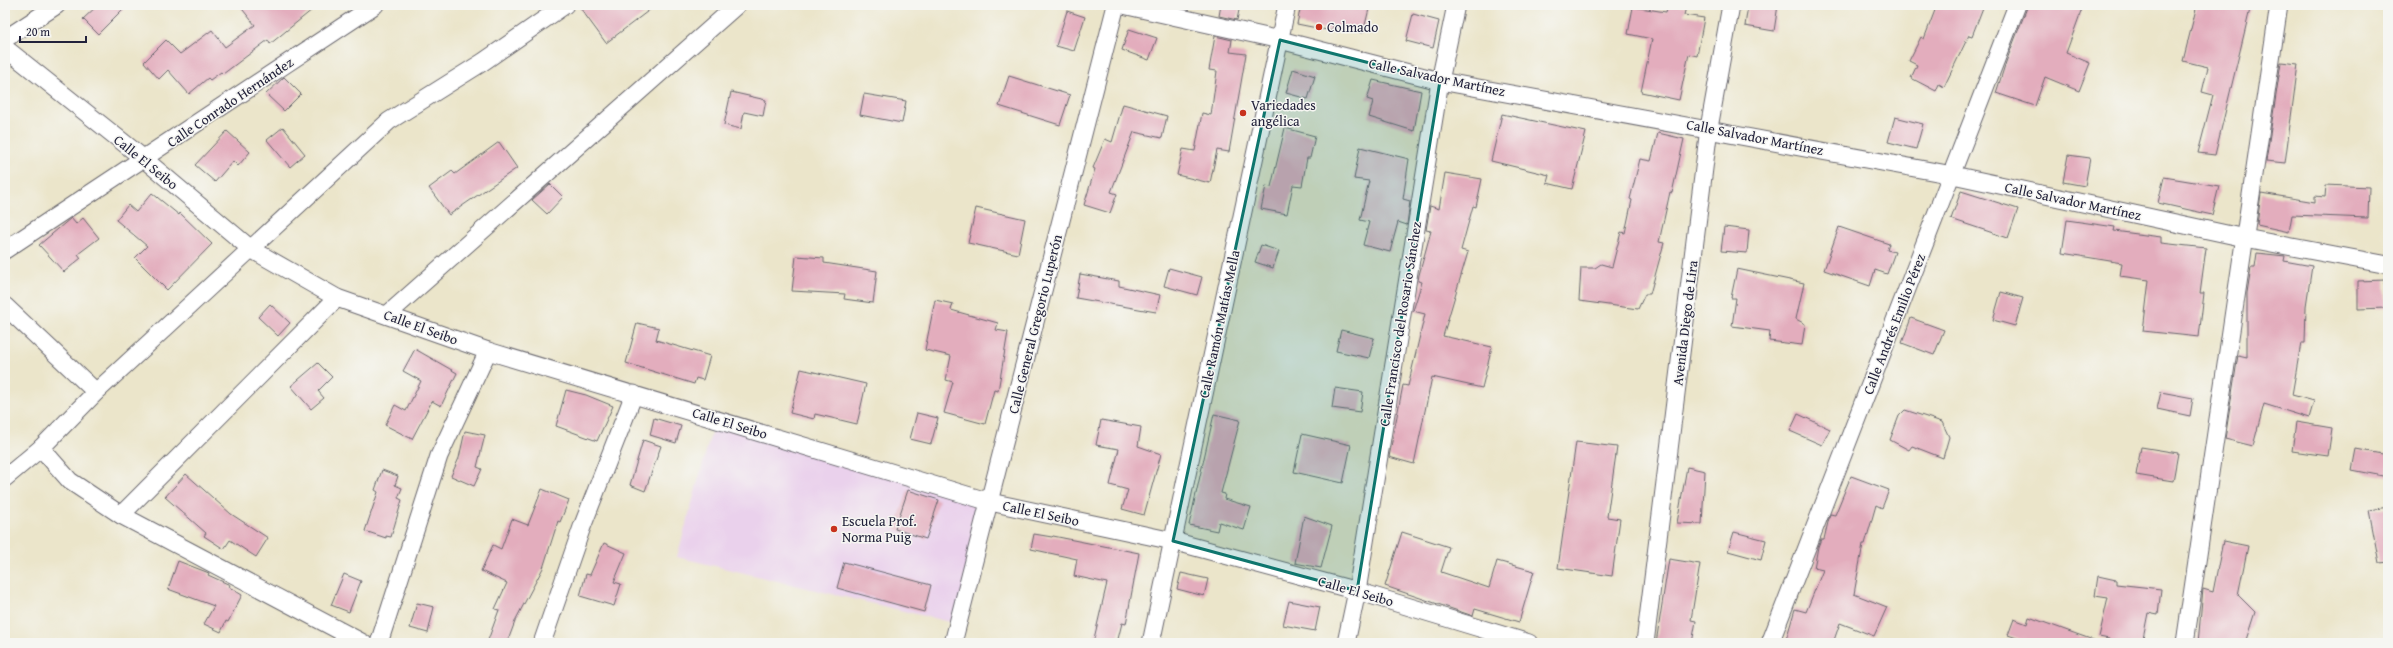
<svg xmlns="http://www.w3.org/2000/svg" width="2393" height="648" font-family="'Gentium Book Plus',serif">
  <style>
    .built { fill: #ead1ec }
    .building { fill: #e3adbd }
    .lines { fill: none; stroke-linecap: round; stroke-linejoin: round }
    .street-casing { stroke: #68666d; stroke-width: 19 }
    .street { stroke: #fff; stroke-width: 17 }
    .marked { fill: #0f766e; fill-opacity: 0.2; stroke: #0f766e; stroke-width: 3; stroke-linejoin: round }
    .poi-dot { fill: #c8321e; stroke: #f6f6f2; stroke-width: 1.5 }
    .labels { text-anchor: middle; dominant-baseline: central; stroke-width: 3; stroke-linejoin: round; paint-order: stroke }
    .poi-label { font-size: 14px; fill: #22223b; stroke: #f6f6f2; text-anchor: start }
    .street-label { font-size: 14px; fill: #22223b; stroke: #f6f6f2 }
  </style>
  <rect width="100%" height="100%" fill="#f6f6f2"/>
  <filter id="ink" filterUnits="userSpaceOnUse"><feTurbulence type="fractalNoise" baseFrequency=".025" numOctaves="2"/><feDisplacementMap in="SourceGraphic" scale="8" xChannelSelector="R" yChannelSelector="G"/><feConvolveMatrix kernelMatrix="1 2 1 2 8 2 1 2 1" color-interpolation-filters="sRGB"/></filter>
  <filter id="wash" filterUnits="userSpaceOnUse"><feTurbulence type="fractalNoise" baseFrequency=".012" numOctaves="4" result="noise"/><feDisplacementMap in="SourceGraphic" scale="16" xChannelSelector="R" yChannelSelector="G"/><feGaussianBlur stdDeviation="0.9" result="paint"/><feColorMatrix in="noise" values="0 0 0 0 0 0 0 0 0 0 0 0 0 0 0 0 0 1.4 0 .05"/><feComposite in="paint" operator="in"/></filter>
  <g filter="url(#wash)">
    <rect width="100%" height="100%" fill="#ebe5ca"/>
    <polygon class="built" points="715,419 990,502 958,624 677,557"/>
    <g id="blocks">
      <g class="building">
        <polygon points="98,5 127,5 98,34 83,19"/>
        <polygon points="239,5 318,5 270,44 268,40 223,74 221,72 210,80 208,78 189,94 168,70 159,79 144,62 166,40 180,54 212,30 225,47 255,25"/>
        <polygon points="578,5 656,5 606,43"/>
        <polygon points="1221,5 1240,5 1237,20 1219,16"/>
        <polygon points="1301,5 1370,5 1363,33 1333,26 1332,31 1297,24"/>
        <polygon points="1668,5 1686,7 1684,15 1704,18 1697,56 1689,54 1679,100 1641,92 1652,39 1628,34 1633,7 1666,12"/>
        <polygon points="1748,5 1778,5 1774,31 1745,26"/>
        <polygon points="1937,5 1984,5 1972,36 1969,35 1944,87 1939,84 1936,91 1911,78 1917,65 1909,61 1921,37 1924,39"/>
        <polygon points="2028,5 2070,5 2082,9 2066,53 2090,63 2079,91 2045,77 2035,106 1996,93 2006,62"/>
        <polygon points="2197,5 2251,5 2215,155 2198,153 2213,95 2202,92 2208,67 2183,61"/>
        <polygon points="1067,11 1085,17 1074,51 1056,46"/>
        <polygon points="1413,14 1439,21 1433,48 1406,41"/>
        <polygon points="1129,29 1157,38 1149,60 1122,50"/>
        <polygon points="1215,36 1232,40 1230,52 1246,54 1229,152 1217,150 1210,183 1177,175 1183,149 1195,151 1202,113 1211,115 1217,71 1209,70"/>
        <polygon points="2281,62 2298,64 2285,163 2266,161"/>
        <polygon points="1293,69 1315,76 1308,99 1286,93"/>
        <polygon points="1009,76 1070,95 1060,125 999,106"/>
        <polygon points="284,77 301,94 284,111 266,94"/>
        <polygon points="1373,80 1421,91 1414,131 1369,117 1373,101 1367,99"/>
        <polygon points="731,92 766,100 763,116 744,112 741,129 724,125"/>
        <polygon points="864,94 906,101 902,123 860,115"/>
        <polygon points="1123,104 1167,116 1162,138 1134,132 1111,192 1117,194 1110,213 1084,205 1095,169 1093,168 1105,139 1112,142"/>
        <polygon points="1502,114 1586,132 1572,189 1547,183 1549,175 1491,161"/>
        <polygon points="1895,117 1923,124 1916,149 1888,142"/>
        <polygon points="283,127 305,154 290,167 267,140"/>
        <polygon points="1285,128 1315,136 1310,158 1307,158 1302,186 1293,185 1287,214 1261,209 1266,186 1271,187"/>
        <polygon points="227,131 250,152 238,166 233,161 215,182 195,165"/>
        <polygon points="1658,133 1684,139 1672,193 1670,192 1659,242 1664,243 1650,294 1645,294 1638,309 1579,301 1581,268 1595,268 1601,264 1612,267 1621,232 1625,233 1632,200 1630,199 1640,159 1651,161"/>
        <polygon points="499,142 517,168 449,215 429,188 452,171 455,174"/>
        <polygon points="1360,147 1409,159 1403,199 1410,201 1407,225 1398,222 1390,252 1363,245 1369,222 1360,220 1369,181 1354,179"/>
        <polygon points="2068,155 2090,158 2085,186 2063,182"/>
        <polygon points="1445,173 1482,179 1476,207 1473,206 1461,250 1468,252 1443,336 1492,347 1482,388 1432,377 1414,464 1389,457 1403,385 1408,386 1425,314 1413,311 1422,282 1418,281 1419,275 1431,231 1426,230 1430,206 1439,209"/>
        <polygon points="2164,177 2219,186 2212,215 2158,203"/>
        <polygon points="550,184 563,197 547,214 532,200"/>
        <polygon points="2326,185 2369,187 2368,218 2292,215 2289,232 2257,225 2261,193 2315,202 2315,196 2325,197"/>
        <polygon points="1961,191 2018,209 2008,238 1951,219"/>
        <polygon points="152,193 179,215 180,213 212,244 167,290 135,258 147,246 116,220 128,205 136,212"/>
        <polygon points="976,208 1025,219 1018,254 968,243"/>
        <polygon points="71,218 76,224 83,218 99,238 78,254 81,258 64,272 39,245"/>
        <polygon points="2067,220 2115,227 2114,231 2161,237 2161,243 2206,248 2200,293 2204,293 2199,337 2143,331 2149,280 2120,276 2122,263 2062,253"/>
        <polygon points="1724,227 1749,230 1747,253 1721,251"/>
        <polygon points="1839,227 1889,244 1887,250 1895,252 1887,274 1875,270 1870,286 1824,270"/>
        <polygon points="1261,245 1279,251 1273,268 1255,262"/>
        <polygon points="2257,253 2285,256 2284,261 2312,266 2306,306 2305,343 2301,343 2292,395 2314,401 2309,418 2264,404 2253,446 2225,439 2238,355 2247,357 2247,293 2251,267 2255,267"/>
        <polygon points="796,256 824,258 824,263 877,271 873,303 844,299 845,294 792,291"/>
        <polygon points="1169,268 1202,277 1197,295 1164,286"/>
        <polygon points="1737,269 1804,283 1796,319 1805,324 1802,345 1769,341 1770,331 1732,326 1736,298 1731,298"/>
        <polygon points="1080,274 1119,281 1119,286 1160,295 1156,312 1076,298"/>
        <polygon points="2385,280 2386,308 2358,309 2358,281"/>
        <polygon points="2001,292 2023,298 2015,326 1993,320"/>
        <polygon points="935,300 953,304 951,310 998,323 996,330 1008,332 998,391 994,390 985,424 944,413 953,382 946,380 951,356 925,350"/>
        <polygon points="270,304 290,323 278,336 258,317"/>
        <polygon points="1911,318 1944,330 1934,355 1902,343"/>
        <polygon points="637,323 659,328 656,340 710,356 703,380 696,378 694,384 626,363"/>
        <polygon points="1341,330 1374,338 1369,358 1336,351"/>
        <polygon points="415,349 457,373 441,406 432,401 412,439 385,425 395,405 406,411 421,381 403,371"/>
        <polygon points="318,363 332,377 318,391 324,398 311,409 291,386"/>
        <polygon points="801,369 866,384 857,424 815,414 814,419 790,413"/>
        <polygon points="1335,388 1363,392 1360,412 1332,408"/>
        <polygon points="566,390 586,395 613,406 597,441 556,426"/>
        <polygon points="2161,392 2193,398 2190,416 2157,409"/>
        <polygon points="1905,410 1942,422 1949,437 1943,458 1912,446 1909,450 1890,440 1899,416"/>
        <polygon points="917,413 938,418 931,444 910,439"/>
        <polygon points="1214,414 1240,420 1221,493 1225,494 1224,499 1251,507 1244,530 1219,522 1217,531 1189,525"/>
        <polygon points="1798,414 1830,429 1822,445 1790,431"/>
        <polygon points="654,418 681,426 676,443 650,435"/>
        <polygon points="1101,420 1141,427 1138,446 1161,454 1144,515 1122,509 1128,490 1110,485 1119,449 1096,445"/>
        <polygon points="2296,422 2332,428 2328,456 2292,451"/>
        <polygon points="465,431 485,435 477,467 482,469 474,486 451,476 459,458"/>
        <polygon points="1302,434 1351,445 1343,483 1294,472"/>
        <polygon points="643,440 661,446 645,491 630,485"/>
        <polygon points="1576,442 1617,447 1607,517 1620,519 1612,576 1558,568"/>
        <polygon points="2141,447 2178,453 2173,481 2136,475"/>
        <polygon points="2356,449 2388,455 2388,477 2352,470"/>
        <polygon points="1687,467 1705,471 1702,524 1677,523"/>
        <polygon points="382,470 398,476 395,485 402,488 398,498 402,500 391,537 386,536 386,538 365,531 378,492 375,490"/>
        <polygon points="186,474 231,514 268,538 256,557 230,540 224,549 204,536 206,533 165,497"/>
        <polygon points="1851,476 1889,490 1882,508 1876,505 1865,544 1863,544 1854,594 1887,607 1874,636 1840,623 1833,643 1785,643 1795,609 1806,612 1823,570 1814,568 1818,547 1821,539 1824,539 1830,514 1835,515"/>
        <polygon points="542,489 569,500 560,522 558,521 543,568 516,619 507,643 487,643 499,610 495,609 507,583 481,571 493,545 501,549 512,519 528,525"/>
        <polygon points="908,490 939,500 926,539 895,529"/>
        <polygon points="2388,507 2388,562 2379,563 2369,510"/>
        <polygon points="1304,516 1332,526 1321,568 1295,563"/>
        <polygon points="1402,532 1449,547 1441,572 1489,588 1497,561 1534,571 1519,622 1475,609 1473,616 1385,586"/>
        <polygon points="1734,532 1766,540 1761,560 1728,551"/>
        <polygon points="1034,534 1052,537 1053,536 1139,553 1126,624 1122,623 1117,643 1093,643 1107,583 1074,576 1077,559 1031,549"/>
        <polygon points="2223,541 2248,546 2238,595 2255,612 2245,643 2198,643 2203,589 2213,592"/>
        <polygon points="604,543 626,553 614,582 621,584 614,606 580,596 586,574 590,575"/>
        <polygon points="1669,559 1700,564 1691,620 1696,621 1692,643 1656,643"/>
        <polygon points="178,561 209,573 208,575 230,585 229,587 242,595 228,622 226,621 221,632 204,624 214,606 168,589"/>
        <polygon points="844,562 931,585 924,612 837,588"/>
        <polygon points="1181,573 1208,579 1204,596 1177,589"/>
        <polygon points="344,574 361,581 349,612 331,605"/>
        <polygon points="2098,576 2116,580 2116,584 2161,589 2158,615 2148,613 2142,643 2108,643 2109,639 2099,637 2108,598 2095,596"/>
        <polygon points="1289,601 1320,607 1315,631 1283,625"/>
        <polygon points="417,603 434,607 428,633 410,628"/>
        <polygon points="2029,617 2096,641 2096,643 2031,643 2008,635 2014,619 2027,624"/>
      </g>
    </g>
  </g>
  <g filter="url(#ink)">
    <use href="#blocks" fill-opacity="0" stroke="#68666d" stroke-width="1"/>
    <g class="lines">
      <g class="street-casing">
        <g id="street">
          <polyline points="1123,5 1280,40 1440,81 1953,175 2245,238 2388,265"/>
          <polyline points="5,39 57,5"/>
          <polyline points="5,48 144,159 251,249 337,298 488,351 990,502 1173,541 1357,591 1529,643"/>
          <polyline points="5,250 375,5"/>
          <polyline points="5,306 96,392"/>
          <polyline points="387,315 737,5"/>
          <polyline points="41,448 70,481 121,515 363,643"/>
          <polyline points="5,478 41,448 96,392 389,121 483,62 565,5"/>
          <polyline points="121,515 337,298"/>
          <polyline points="379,643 439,456 488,351"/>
          <polyline points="542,643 582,527 634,394"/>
          <polyline points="953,643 1116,5"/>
          <polyline points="1151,643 1287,5"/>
          <polyline points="1346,643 1357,591 1440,81 1456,5"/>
          <polyline points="1645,643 1709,128 1731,5"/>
          <polyline points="1770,643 2017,5"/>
          <polyline points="2185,643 2279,5"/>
        </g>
      </g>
      <use href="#street" class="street"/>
    </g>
  </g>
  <path class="marked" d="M1280,40L1440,81L1357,591L1173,541Z"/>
  <g class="poi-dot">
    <circle cx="1319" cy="27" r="4"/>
    <circle cx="1243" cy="113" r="4"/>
    <circle cx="834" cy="529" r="4"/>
  </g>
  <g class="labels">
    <g class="poi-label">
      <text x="1327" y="27">Colmado</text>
      <text x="1251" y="105">Variedades<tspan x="1251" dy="16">angélica</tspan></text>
      <text x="842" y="521">Escuela Prof.<tspan x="842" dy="16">Norma Puig</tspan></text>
    </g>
    <g class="street-label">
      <text transform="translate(1437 77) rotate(12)">Calle Salvador Martínez</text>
      <text transform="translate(230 102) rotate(-34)">Calle Conrado Hernández</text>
      <text transform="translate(1755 137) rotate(11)">Calle Salvador Martínez</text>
      <text transform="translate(146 162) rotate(39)">Calle El Seibo</text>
      <text transform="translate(2073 201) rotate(12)">Calle Salvador Martínez</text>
      <text transform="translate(1685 323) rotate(-83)">Avenida Diego de Lira</text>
      <text transform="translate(1035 324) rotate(-76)">Calle General Gregorio Luperón</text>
      <text transform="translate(1219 324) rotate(-78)">Calle Ramón Matías Mella</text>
      <text transform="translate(1400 324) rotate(-81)">Calle Francisco del Rosario Sánchez</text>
      <text transform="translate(1894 324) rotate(-69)">Calle Andrés Emilio Pérez</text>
      <text transform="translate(421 327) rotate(20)">Calle El Seibo</text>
      <text transform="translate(730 423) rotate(17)">Calle El Seibo</text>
      <text transform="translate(1041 513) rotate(12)">Calle El Seibo</text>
      <text transform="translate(1356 591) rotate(16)">Calle El Seibo</text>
    </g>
  </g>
  <rect width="2393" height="648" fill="none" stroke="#f6f6f2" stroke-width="20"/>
  <path d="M20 36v6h66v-6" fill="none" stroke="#22223b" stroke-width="2"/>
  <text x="26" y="36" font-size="12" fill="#22223b" stroke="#f6f6f2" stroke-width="3" paint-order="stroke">20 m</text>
</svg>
